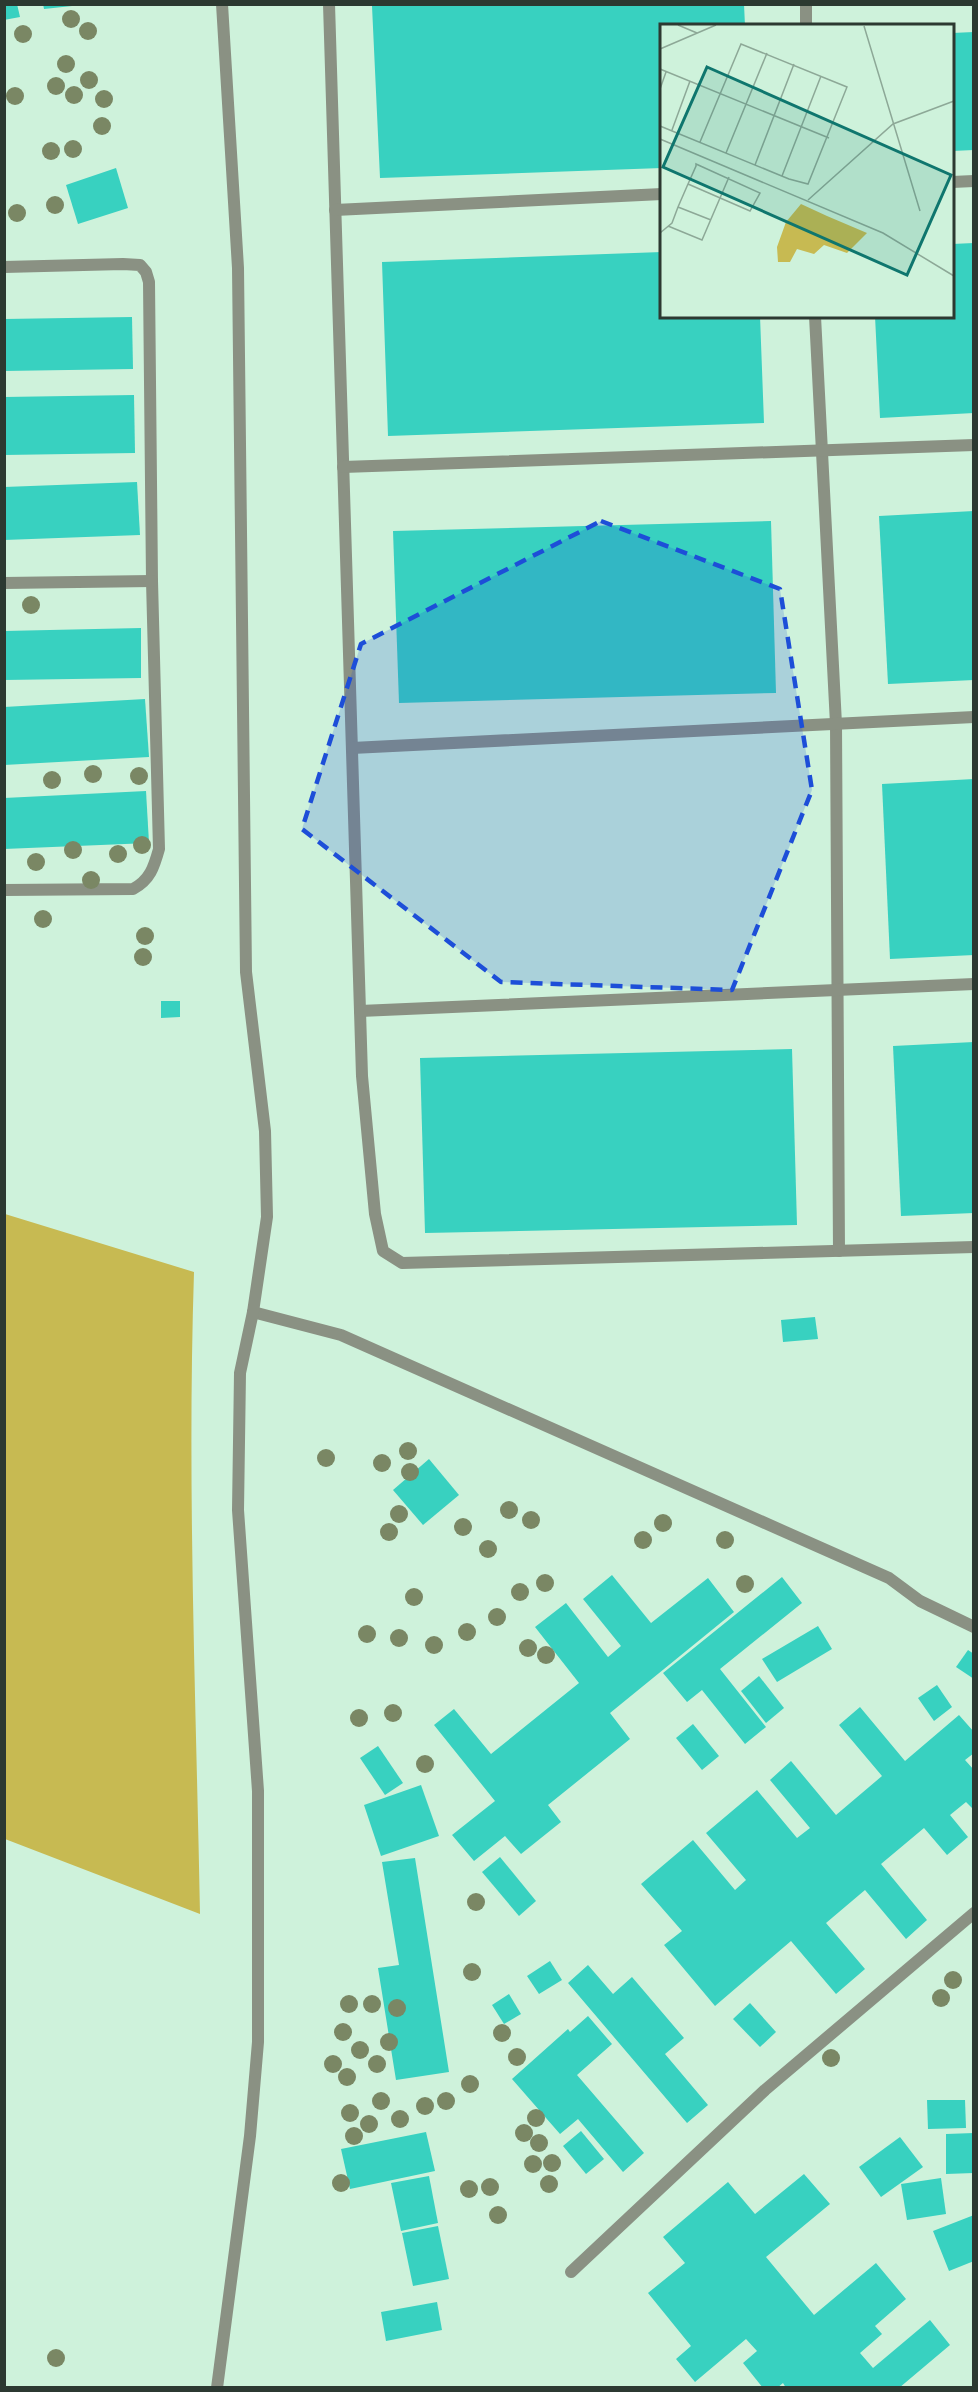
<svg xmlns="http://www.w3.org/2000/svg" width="978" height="2392" font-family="'Exo 2',sans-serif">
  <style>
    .forest { fill: #c7ba52 }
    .building { fill: #38d1c0 }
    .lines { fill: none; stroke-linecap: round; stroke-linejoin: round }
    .service { stroke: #8a9183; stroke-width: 12 }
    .minor { stroke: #8a9183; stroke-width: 12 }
    .tree { fill: #7a8764 }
    .marked { fill: #1d4ed8; fill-opacity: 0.2; stroke: #1d4ed8; stroke-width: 4.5; stroke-dasharray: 12 8; stroke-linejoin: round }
    .inset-road { fill: none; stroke: #8da897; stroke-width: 1.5 }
    .view { fill: #0f766e; fill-opacity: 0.15; stroke: #0f766e; stroke-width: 3 }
    .inset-edge { fill: none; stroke: #2c3931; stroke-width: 3 }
  </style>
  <rect width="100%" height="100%" fill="#cef2db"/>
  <path class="forest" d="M5,1214L194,1272C187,1486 196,1700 200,1914L5,1839Z"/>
  <g class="building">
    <polygon points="4,4 17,4 20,17 4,20"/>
    <polygon points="43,4 72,4 72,6 44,9"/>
    <polygon points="400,4 744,4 745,26 662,26 662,168 380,178 372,6"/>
    <polygon points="974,32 974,150 952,151 952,33"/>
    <polygon points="116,168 128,208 78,224 66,185"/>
    <polygon points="974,243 974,413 880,418 875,316 952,316 952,244"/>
    <polygon points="662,252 662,316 760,316 764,423 388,436 382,262"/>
    <polygon points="132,317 133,369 4,371 4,319"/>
    <polygon points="134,395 135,453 4,455 4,397"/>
    <polygon points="137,482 140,535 4,540 4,487"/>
    <polygon points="974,511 974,680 888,684 879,516"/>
    <polygon points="771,521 776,693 399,703 393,531"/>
    <polygon points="141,628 141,678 4,680 4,631"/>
    <polygon points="145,699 149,757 4,765 4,707"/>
    <polygon points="974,779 974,955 890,959 882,784"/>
    <polygon points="146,791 149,843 4,849 4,798"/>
    <polygon points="161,1001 180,1001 180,1017 161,1018"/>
    <polygon points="974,1042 974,1213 901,1216 893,1046"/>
    <polygon points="792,1049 797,1225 425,1233 420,1058"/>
    <polygon points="815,1317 818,1339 783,1342 781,1320"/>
    <polygon points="429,1459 459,1495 423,1525 393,1490"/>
    <polygon points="612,1575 651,1623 708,1578 734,1612 610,1713 630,1739 548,1805 561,1822 521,1854 505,1836 474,1861 452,1835 495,1801 434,1725 454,1709 491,1754 579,1683 535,1627 566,1603 608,1657 621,1646 583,1599"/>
    <polygon points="782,1577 802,1603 720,1669 766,1727 745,1744 702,1690 687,1702 663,1673"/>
    <polygon points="818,1626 832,1649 777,1682 762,1659"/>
    <polygon points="968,1650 974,1654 974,1679 956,1667"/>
    <polygon points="759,1676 784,1708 766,1723 741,1691"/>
    <polygon points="937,1685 952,1707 934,1721 918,1698"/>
    <polygon points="860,1707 905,1761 959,1715 974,1732 974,1753 965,1760 974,1770 974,1810 966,1802 950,1815 968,1837 947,1855 924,1828 881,1864 927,1920 906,1939 865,1890 826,1923 865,1969 836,1994 791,1941 715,2006 664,1945 682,1931 641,1884 693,1840 735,1890 746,1880 706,1833 757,1790 797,1838 810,1828 770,1780 791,1761 836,1815 882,1776 839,1725"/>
    <polygon points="693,1724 719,1756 702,1770 676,1738"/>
    <polygon points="378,1746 403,1783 385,1795 360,1758"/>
    <polygon points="421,1785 439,1836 381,1856 364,1805"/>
    <polygon points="500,1857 536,1901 519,1916 482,1872"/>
    <polygon points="415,1858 449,2072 396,2080 378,1968 399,1965 382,1862"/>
    <polygon points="550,1961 562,1980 539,1994 527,1976"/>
    <polygon points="588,1965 613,1994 632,1977 684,2038 665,2054 708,2105 687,2123 568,1983"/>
    <polygon points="509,1994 521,2014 504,2024 492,2005"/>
    <polygon points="750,2003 776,2032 760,2047 733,2019"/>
    <polygon points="588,2016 612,2044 577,2075 644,2153 623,2172 578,2119 560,2134 512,2079 568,2029 570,2032"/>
    <polygon points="927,2100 965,2100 966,2128 928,2129"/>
    <polygon points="581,2131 604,2159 586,2174 563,2146"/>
    <polygon points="426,2132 435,2171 350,2189 341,2149"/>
    <polygon points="974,2133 974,2173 946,2174 946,2134"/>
    <polygon points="900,2137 923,2167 881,2197 859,2167"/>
    <polygon points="804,2174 830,2204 766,2257 814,2315 876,2263 906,2299 875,2326 882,2334 860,2353 873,2368 930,2320 950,2345 899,2388 786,2388 783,2383 777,2388 763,2388 743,2363 757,2351 746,2339 695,2382 676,2359 691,2346 648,2293 685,2263 663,2237 728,2182 755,2214"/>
    <polygon points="429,2176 438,2223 401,2231 391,2183"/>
    <polygon points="941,2178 946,2214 907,2220 901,2184"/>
    <polygon points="974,2215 974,2261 949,2271 933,2231"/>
    <polygon points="438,2226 449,2279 413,2286 402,2233"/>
    <polygon points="437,2302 442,2330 386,2341 381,2312"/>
  </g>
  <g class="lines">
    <g class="service">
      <polyline points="329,4 362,1076 375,1214 383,1251 402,1263 974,1247"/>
      <polyline points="806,4 806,26"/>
      <polyline points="952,182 974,181"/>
      <polyline points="335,210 662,194"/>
      <polyline points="815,316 836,724 839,1251"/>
      <polyline points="343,467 974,445"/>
      <polyline points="352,748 974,717"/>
      <polyline points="360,1011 974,984"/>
    </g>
    <g class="minor">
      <path d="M4,267L123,264L140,265L146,272L149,282L152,581L159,849C154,867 150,880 133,889L4,890"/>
      <polyline points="4,583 152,581"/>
      <polyline points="253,1312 341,1335 889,1578 920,1601 974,1627"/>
      <polyline points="571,2272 765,2090 974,1913"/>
      <polyline points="217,2388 250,2136 258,2042 258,1791 238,1510 240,1373 253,1312 267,1217 265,1131 246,972 238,268 222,4"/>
    </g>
  </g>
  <g class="tree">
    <circle cx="71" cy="19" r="9"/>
    <circle cx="88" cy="31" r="9"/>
    <circle cx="23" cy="34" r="9"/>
    <circle cx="66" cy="64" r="9"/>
    <circle cx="89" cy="80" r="9"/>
    <circle cx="56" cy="86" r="9"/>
    <circle cx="74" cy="95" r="9"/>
    <circle cx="15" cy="96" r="9"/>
    <circle cx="104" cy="99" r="9"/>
    <circle cx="102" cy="126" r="9"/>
    <circle cx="73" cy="149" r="9"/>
    <circle cx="51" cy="151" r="9"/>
    <circle cx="55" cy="205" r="9"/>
    <circle cx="17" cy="213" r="9"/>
    <circle cx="31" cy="605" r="9"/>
    <circle cx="93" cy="774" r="9"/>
    <circle cx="139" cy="776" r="9"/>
    <circle cx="52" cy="780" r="9"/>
    <circle cx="142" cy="845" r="9"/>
    <circle cx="73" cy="850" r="9"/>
    <circle cx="118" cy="854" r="9"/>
    <circle cx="36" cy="862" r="9"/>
    <circle cx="91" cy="880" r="9"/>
    <circle cx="43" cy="919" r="9"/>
    <circle cx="145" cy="936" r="9"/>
    <circle cx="143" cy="957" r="9"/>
    <circle cx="408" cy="1451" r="9"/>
    <circle cx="326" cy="1458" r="9"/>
    <circle cx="382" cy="1463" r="9"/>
    <circle cx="410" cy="1472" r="9"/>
    <circle cx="509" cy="1510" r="9"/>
    <circle cx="399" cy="1514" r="9"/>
    <circle cx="531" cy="1520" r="9"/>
    <circle cx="663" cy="1523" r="9"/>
    <circle cx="463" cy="1527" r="9"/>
    <circle cx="389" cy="1532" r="9"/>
    <circle cx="643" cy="1540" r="9"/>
    <circle cx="725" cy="1540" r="9"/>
    <circle cx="488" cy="1549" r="9"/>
    <circle cx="545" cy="1583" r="9"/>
    <circle cx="745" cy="1584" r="9"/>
    <circle cx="520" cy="1592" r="9"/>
    <circle cx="414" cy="1597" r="9"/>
    <circle cx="497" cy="1617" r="9"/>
    <circle cx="467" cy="1632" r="9"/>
    <circle cx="367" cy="1634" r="9"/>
    <circle cx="399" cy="1638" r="9"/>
    <circle cx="434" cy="1645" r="9"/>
    <circle cx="528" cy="1648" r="9"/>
    <circle cx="546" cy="1655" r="9"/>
    <circle cx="393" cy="1713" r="9"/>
    <circle cx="359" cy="1718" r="9"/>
    <circle cx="425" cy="1764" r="9"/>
    <circle cx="476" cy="1902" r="9"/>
    <circle cx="472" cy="1972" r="9"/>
    <circle cx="953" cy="1980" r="9"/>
    <circle cx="941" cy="1998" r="9"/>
    <circle cx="349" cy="2004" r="9"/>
    <circle cx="372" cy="2004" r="9"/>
    <circle cx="397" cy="2008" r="9"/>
    <circle cx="343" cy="2032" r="9"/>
    <circle cx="502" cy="2033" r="9"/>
    <circle cx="389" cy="2042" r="9"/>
    <circle cx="360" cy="2050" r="9"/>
    <circle cx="517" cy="2057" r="9"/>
    <circle cx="831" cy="2058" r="9"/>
    <circle cx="333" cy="2064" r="9"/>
    <circle cx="377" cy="2064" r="9"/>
    <circle cx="347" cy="2077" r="9"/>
    <circle cx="470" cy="2084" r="9"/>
    <circle cx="381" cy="2101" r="9"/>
    <circle cx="446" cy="2101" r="9"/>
    <circle cx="425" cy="2106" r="9"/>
    <circle cx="350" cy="2113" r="9"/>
    <circle cx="536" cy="2118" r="9"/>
    <circle cx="400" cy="2119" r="9"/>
    <circle cx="369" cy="2124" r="9"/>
    <circle cx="524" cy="2133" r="9"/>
    <circle cx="354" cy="2136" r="9"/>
    <circle cx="539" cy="2143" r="9"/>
    <circle cx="552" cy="2163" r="9"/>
    <circle cx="533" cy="2164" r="9"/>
    <circle cx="341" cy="2183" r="9"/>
    <circle cx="549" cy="2184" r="9"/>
    <circle cx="490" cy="2187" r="9"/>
    <circle cx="469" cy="2189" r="9"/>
    <circle cx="498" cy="2215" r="9"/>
    <circle cx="56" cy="2358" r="9"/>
  </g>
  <path class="marked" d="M601,521L780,589L812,790L732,990L501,982L302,829L361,644Z"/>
  <g transform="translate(660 24)">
    <rect width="294" height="294" fill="#cef2db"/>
    <path d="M141,180L167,192L207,209L187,229L164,221L154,230L137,225L130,238H118L117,223L126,198Z" fill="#c7ba52"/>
    <path class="inset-road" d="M18,1L37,9M204,2L260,187M0,25L56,1M0,45L169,114M0,65L6,48M0,102L129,155L148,160L187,63L81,20L40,118M12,106L30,57M0,115L223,209L294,252M66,129L107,29M95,141L134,40M122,152L161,52M148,176L233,100L294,77M18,183L51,196M8,202L42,216L69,153M0,209L12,199L18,183L28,160L36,142V140L100,169L90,187L28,160"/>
    <path class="view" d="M47,43L291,151L247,251L3,143Z"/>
    <rect width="294" height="294" class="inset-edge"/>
  </g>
  <rect width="978" height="2392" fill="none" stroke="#2c3931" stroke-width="12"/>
</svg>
